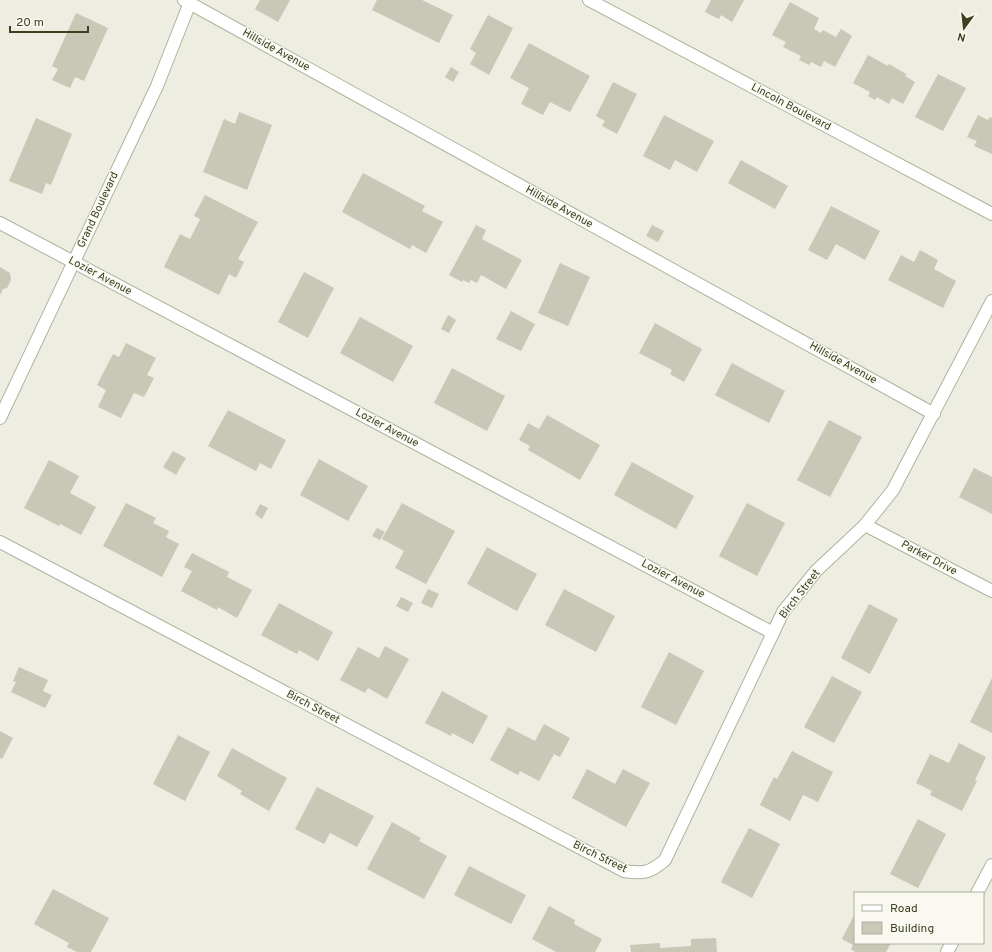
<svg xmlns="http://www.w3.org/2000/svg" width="992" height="952" font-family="Overpass,sans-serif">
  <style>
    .building { fill: #c9c7b6 }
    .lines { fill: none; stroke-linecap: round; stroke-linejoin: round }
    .minor-casing { stroke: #b1b29f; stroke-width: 14 }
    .minor { stroke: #fff; stroke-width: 12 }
    .labels { text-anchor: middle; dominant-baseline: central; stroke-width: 3; stroke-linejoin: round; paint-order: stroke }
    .street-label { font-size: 11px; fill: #3d401f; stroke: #f9f9f2 }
  </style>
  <rect width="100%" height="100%" fill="#edede1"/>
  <g class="building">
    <polygon points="260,0 290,0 278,22 255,9"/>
    <polygon points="377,0 422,0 453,15 439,43 372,10"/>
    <polygon points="711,0 744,0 732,22 721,15 719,19 705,12"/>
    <polygon points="790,2 819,18 814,29 821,33 823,30 836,37 841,29 852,36 835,67 824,61 821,67 811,62 809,65 799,60 801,56 783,47 786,42 772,35"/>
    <polygon points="76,13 108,28 84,81 75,77 70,88 52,80 58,69 52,66"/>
    <polygon points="488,15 513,28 489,75 470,64 476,53 470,49"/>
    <polygon points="529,43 590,76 570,112 550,102 543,115 521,104 529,88 510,78"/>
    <polygon points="868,55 888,66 889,64 906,74 905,76 915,82 903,104 892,98 889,104 877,97 875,100 868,96 870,92 853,83"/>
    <polygon points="451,67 459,72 453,82 445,77"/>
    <polygon points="938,74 966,88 943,131 915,117"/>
    <polygon points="613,82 637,94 617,134 602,126 605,121 596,116"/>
    <polygon points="239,112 272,125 247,190 203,172 224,119 235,124"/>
    <polygon points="664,115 714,141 697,172 675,160 670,170 643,156"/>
    <polygon points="978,115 988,120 990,117 992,118 992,154 974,146 977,141 967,137"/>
    <polygon points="36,118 72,134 51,185 46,183 42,194 9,181"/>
    <polygon points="741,160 788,186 775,209 728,183"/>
    <polygon points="363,173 425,206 422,211 443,222 426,253 412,245 410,249 342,212"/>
    <polygon points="205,195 258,222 238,259 244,262 236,278 229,274 219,295 164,267 180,234 190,239 200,219 194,216"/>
    <polygon points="831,206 880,231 865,260 836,244 827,260 808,250"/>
    <polygon points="476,225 486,230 482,239 522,260 506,289 481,275 477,283 471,280 469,283 463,280 462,282 449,275"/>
    <polygon points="652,225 664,231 658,242 646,236"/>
    <polygon points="920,250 938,260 934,269 956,281 943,308 888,280 901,255 914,262"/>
    <polygon points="560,263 590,277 568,326 538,313"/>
    <polygon points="0,267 10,273 11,280 7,288 3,289 0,295"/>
    <polygon points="304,272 334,288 308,338 278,322"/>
    <polygon points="511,311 535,324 521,351 496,339"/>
    <polygon points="448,315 456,320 449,333 441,329"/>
    <polygon points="360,317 413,346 393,382 340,353"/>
    <polygon points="655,323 702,349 684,382 670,374 672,370 639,353"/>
    <polygon points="126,343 156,358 147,375 154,378 144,397 134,393 121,418 98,407 106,390 97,385 113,354 119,357"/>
    <polygon points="732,363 785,391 769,423 715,395"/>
    <polygon points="452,368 505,396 487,431 434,403"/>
    <polygon points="228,410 286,440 271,469 260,463 256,471 208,446"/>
    <polygon points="547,415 600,445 580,480 528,450 530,446 519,440 528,423 539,429"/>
    <polygon points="829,420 862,437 830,497 797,480"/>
    <polygon points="173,451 186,458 176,475 163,467"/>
    <polygon points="319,459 368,486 348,521 300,495"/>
    <polygon points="49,460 79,476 70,493 96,507 81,535 60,524 59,526 24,508"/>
    <polygon points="632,462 694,496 676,529 614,495"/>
    <polygon points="974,468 992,477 992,514 959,497"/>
    <polygon points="126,503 156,518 153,523 169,531 166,537 179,544 162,577 103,546"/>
    <polygon points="402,503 455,531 426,584 395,568 404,551 382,539"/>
    <polygon points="747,503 785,523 757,576 719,556"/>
    <polygon points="260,504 268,508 262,519 255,514"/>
    <polygon points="377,528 385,532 380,540 372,536"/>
    <polygon points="487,547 537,574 517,611 467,584"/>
    <polygon points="192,553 229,572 227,577 252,590 237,618 218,607 217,610 181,591 192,571 184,567"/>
    <polygon points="428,589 439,594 432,608 421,603"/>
    <polygon points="564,589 615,616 596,652 545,625"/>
    <polygon points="401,597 413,603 408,612 396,606"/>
    <polygon points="279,603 333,632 318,661 299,650 297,654 261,635"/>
    <polygon points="869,604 898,619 870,674 841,658"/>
    <polygon points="385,646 409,659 387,699 368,688 365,693 340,680 358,647 379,658"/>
    <polygon points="669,652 704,671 676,725 641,707"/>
    <polygon points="19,667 48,680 43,691 52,695 45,708 11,692 16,682 13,681"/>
    <polygon points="832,676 862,692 834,743 804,727"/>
    <polygon points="992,678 992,733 970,722"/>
    <polygon points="442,691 488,716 473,744 452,733 451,736 425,723"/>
    <polygon points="544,724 570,738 560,757 554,754 539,781 520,771 518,775 490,760 508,727 535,741"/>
    <polygon points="0,731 13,738 2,759 0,758"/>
    <polygon points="178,735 210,752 185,801 153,784"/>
    <polygon points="959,743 986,757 975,780 977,781 962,811 930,795 932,791 916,783 930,754 949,763"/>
    <polygon points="232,748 287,778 269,811 240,794 242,791 217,776"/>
    <polygon points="792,751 833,772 818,802 803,795 790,821 760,805 774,777 777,779"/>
    <polygon points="587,769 615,784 623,769 650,783 626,827 572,798"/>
    <polygon points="317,787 374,816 357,847 330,833 324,844 295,829"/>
    <polygon points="918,819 946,834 918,888 890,874"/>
    <polygon points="392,822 421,838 419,841 447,856 424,899 367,869"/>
    <polygon points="749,828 780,844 752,898 721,882"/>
    <polygon points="469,866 526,895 511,924 454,895"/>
    <polygon points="53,889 109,918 91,952 77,952 67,947 69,943 34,924"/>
    <polygon points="549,906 575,920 574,924 602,939 595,952 556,952 532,939"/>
    <polygon points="855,913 855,943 891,943 886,952 855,952 851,949 853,945 842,939"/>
    <polygon points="716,938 717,952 631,952 630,945 660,943 660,948 691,946 691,939"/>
  </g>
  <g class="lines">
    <g class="minor-casing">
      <g id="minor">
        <polyline points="184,0 934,414"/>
        <polyline points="589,0 992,214"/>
        <polyline points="0,223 773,633"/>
        <polyline points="0,418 157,86 191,0"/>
        <polyline points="865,525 992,591"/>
        <path d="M0,542L624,871C643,874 650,873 665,860L783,612L816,571L865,525L893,490L992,301"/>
        <polyline points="977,893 992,865"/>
        <polyline points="947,952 952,943"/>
      </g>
    </g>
    <use href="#minor" class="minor"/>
  </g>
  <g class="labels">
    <g class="street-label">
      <text transform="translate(276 50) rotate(29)">Hillside Avenue</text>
      <text transform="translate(791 107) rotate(28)">Lincoln Boulevard</text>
      <text transform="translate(559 207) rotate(29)">Hillside Avenue</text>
      <text transform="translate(98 210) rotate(-65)">Grand Boulevard</text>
      <text transform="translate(100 276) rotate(28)">Lozier Avenue</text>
      <text transform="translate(843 363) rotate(29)">Hillside Avenue</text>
      <text transform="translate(387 428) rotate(28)">Lozier Avenue</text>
      <text transform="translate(929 558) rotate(28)">Parker Drive</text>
      <text transform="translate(673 579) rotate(28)">Lozier Avenue</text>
      <text transform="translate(800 594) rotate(-52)">Birch Street</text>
      <text transform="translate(313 707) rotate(28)">Birch Street</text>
      <text transform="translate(600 857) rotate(26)">Birch Street</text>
    </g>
  </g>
  <rect x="854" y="892" width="130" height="52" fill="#f9f9f2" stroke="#aeaf9e"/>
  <rect x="862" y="905" width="20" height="6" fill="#ffffff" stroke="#aeaf9e"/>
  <text x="890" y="912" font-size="12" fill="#3d401f">Road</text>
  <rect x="862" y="922" width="20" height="12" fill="#c9c7b6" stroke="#aeaf9e"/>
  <text x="890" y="932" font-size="12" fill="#3d401f">Building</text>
  <g transform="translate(964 28) rotate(195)" stroke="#f9f9f2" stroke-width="3" paint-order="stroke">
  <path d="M0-3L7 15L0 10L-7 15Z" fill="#3d401f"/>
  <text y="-6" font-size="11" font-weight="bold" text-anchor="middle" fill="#3d401f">N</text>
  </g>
  <path d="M10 26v6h78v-6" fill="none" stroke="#3d401f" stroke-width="2"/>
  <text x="16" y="26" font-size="12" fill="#3d401f" stroke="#f9f9f2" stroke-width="3" paint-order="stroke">20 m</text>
</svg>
